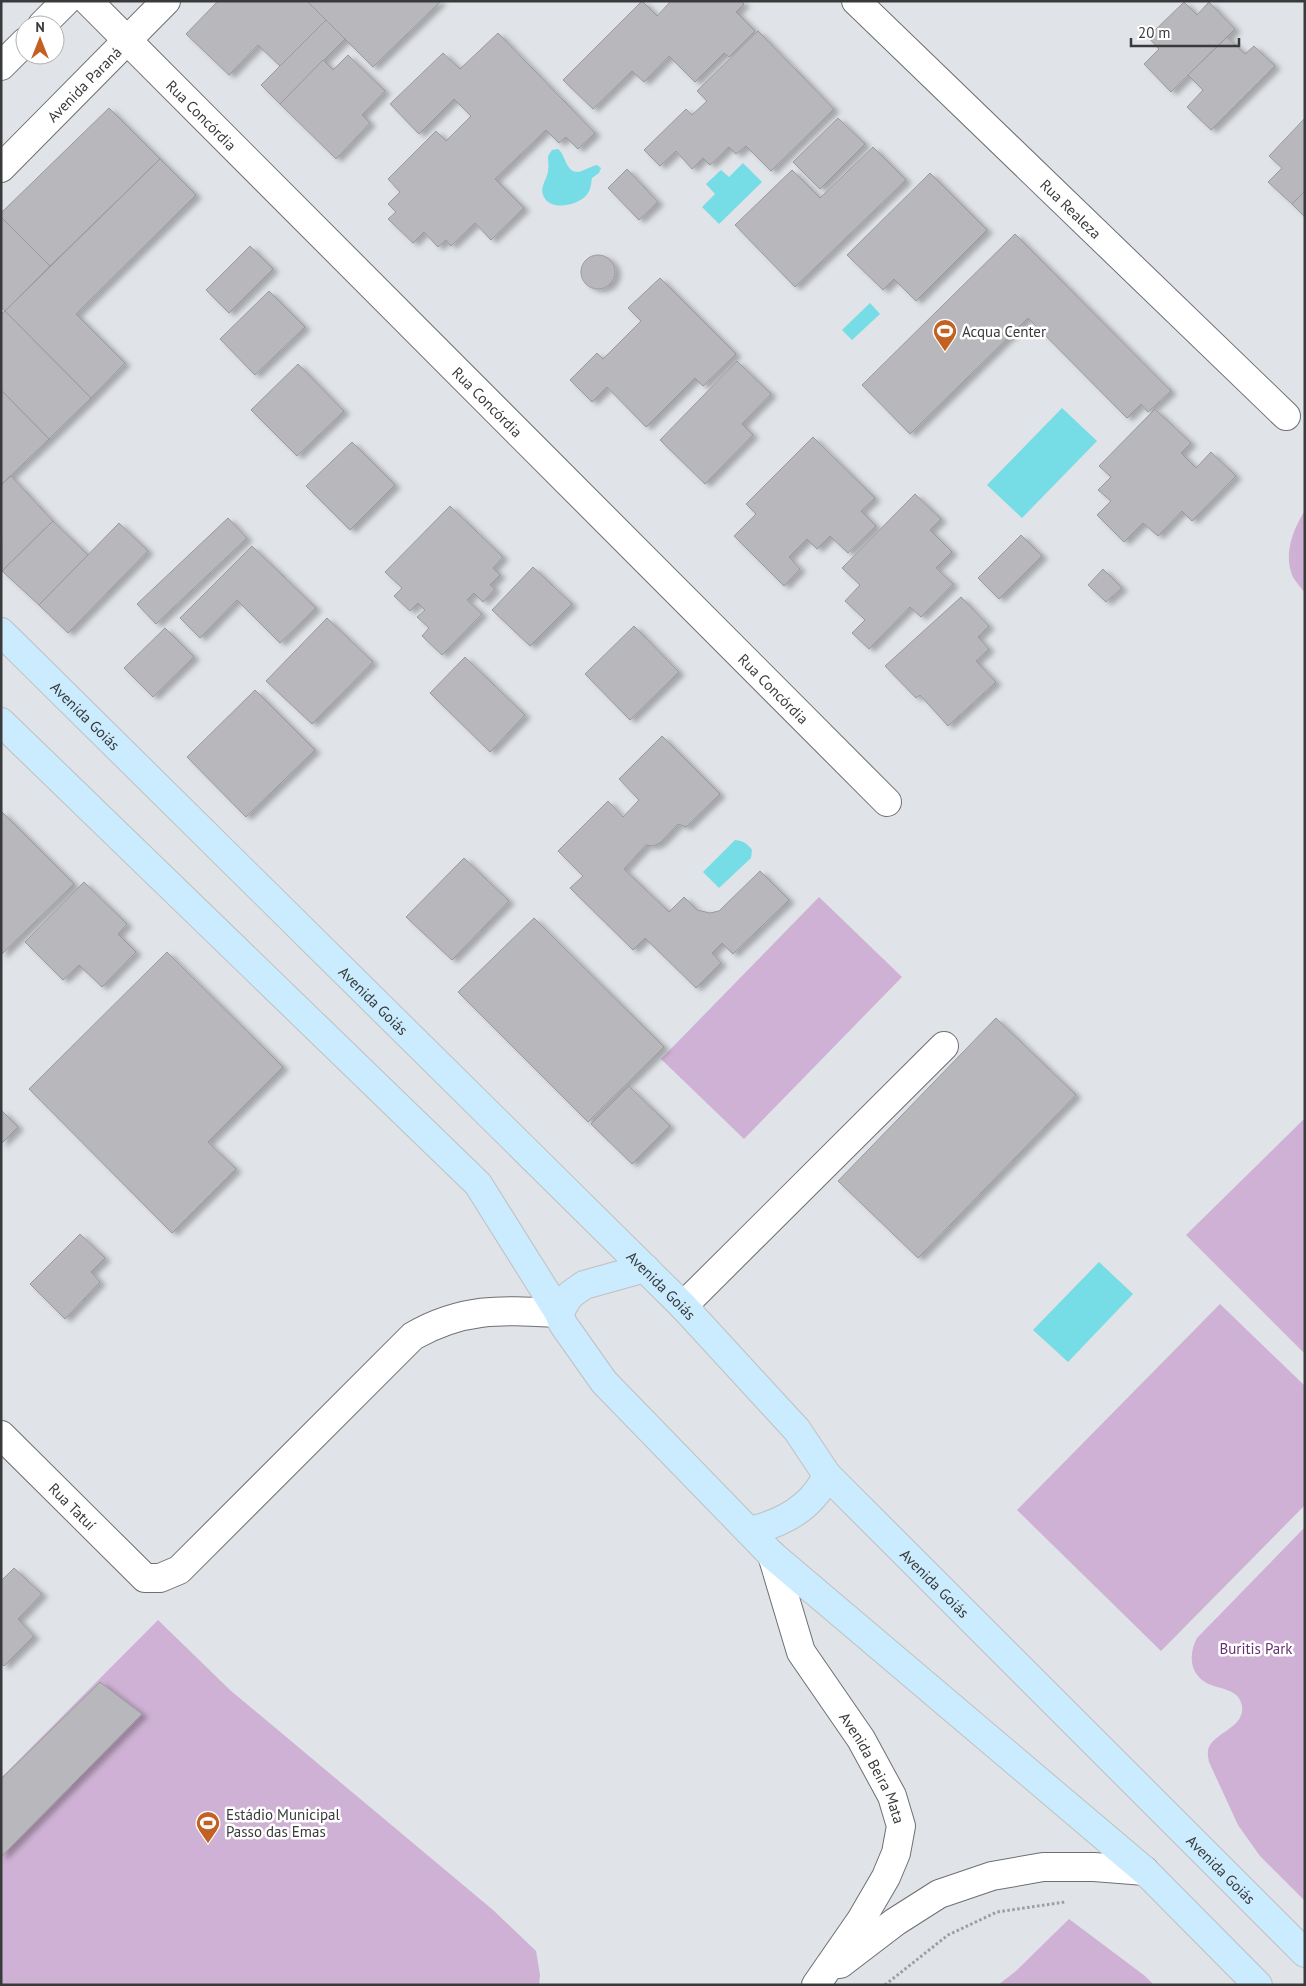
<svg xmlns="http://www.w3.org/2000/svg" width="1306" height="1986" font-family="'PT Sans',sans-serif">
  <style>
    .green { fill: #ceb1d4 }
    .water { fill: #76dce5 }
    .building { fill: #b8b8bc; stroke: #9a999e; filter: url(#shadow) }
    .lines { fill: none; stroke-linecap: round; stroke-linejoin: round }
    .minor-casing { stroke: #6d6f73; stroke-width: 30 }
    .major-casing { stroke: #bfc0c0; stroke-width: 30 }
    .path { stroke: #9b9ea0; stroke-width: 3; stroke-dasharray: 2.5 2.5; stroke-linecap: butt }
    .minor { stroke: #fff; stroke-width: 28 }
    .major { stroke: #cbecfe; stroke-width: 28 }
    .labels { text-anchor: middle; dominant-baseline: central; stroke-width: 5; stroke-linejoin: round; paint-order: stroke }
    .street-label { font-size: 15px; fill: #383a3b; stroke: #fff }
    .poi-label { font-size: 15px; fill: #383a3b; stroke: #fff; text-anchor: start }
    .park-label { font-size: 15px; fill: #662d72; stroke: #fff }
  </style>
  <defs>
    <filter id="shadow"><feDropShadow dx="5.5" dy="3" stdDeviation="2.5" flood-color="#0004"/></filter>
  </defs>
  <rect width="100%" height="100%" fill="#e0e3e7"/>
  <g class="green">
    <path d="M1305,510V593C1301,588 1296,582 1293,577C1283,554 1293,530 1305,510Z"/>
    <polygon points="819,897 902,977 744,1139 661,1059"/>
    <polygon points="1305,1118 1305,1354 1186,1235"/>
    <polygon points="1220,1304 1305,1386 1305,1505 1161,1651 1017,1510"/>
    <path d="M1305,1527V1901L1260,1856L1238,1825L1209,1762C1208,1757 1207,1751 1209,1747C1216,1732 1245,1727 1242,1706C1239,1687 1217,1690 1205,1682C1189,1672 1189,1653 1197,1638Z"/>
    <polygon points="158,1620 230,1690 493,1910 536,1951 540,1975 539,1985 1,1985 1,1778"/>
    <polygon points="1069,1919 1145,1976 1154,1985 998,1985 1016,1971"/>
  </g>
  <g class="water">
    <path d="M558,149C566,155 565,172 578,172C584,171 591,166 597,165L601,168L599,173L592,178C591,183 591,189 588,193C581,205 551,212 544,197C539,187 547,180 548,171C549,166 548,161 548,156L552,150Z"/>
    <polygon points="743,163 762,182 719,224 702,207 715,194 706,184 721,170 729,177"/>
    <polygon points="870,303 880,314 852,340 842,330"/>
    <polygon points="1062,408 1097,441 1022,518 987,485"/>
    <path d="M735,840C743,841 747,843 752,850L751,858L719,888L703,872Z"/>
    <polygon points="1099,1262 1133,1294 1068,1362 1033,1330"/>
  </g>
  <g class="building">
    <polygon points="218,1 307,1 326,20 280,66 258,45 229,75 186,34"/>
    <polygon points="307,1 441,1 373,67"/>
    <polygon points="642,1 657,16 671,1 741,1 744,4 736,12 755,31 729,57 724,53 695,82 669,56 644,82 632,71 593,109 563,80"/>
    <polygon points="1184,2 1197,15 1209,2 1235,29 1171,92 1144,64 1159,49 1148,37"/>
    <polygon points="326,20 345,39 280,104 261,85"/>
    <polygon points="758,31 834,109 771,171 746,146 736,154 729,147 710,165 703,158 692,169 676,151 660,166 644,150 686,109 692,115 707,101 697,91"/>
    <polygon points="498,33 595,133 578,149 566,137 559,143 546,130 495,179 524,208 491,240 475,223 451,246 446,240 438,247 424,232 413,243 388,219 396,212 388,204 400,192 388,179 436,131 446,141 471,116 454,99 419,134 390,104 443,53 460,69"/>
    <polygon points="1227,37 1245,54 1254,46 1275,66 1211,130 1187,107 1203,90 1188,75"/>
    <polygon points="348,55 385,91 362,115 370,123 336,159 280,104 323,60 333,70"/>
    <polygon points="109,108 160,159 50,266 1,217 1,213"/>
    <polygon points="838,118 865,144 820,189 793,162"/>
    <polygon points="1305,118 1305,191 1292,204 1268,182 1282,168 1269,156"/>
    <polygon points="873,147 906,180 795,287 735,225 792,170 820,198"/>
    <polygon points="160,159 196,195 76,314 125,363 91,398 5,311"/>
    <polygon points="627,169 658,202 639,220 608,188"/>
    <polygon points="930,173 987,230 916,301 894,279 883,290 847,255"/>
    <polygon points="1305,191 1305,217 1292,204"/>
    <polygon points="1,217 50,266 5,311 1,307"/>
    <polygon points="1015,234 1171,391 1148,412 1141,404 1127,418 1028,318 910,434 862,385"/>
    <polygon points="250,246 273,269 229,313 206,290"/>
    <circle cx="598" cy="272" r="17"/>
    <polygon points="660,278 736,354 703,386 695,378 646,427 607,387 592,402 570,380 597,353 603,359 641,321 628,308"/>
    <polygon points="269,291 305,327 255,375 220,339"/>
    <polygon points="5,311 91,398 49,439 1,390 1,314"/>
    <polygon points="737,361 771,394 742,424 753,435 705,484 660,440"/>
    <polygon points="298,364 344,411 297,456 251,410"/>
    <polygon points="1,390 49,439 1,485"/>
    <polygon points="1155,409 1191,443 1181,453 1196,468 1211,452 1236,476 1192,521 1182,511 1158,536 1143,523 1124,542 1097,515 1111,501 1098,490 1111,477 1099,466"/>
    <polygon points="813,437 875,498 861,511 876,526 848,553 830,536 817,549 807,539 789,557 800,569 784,586 734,536 756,514 746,504"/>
    <polygon points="352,442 395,485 350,530 306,486"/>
    <polygon points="11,476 53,521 2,571 1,485"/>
    <polygon points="915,494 941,519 930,530 952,552 936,568 953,584 921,617 910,607 869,649 852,633 865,620 845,601 860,585 842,568"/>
    <polygon points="450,506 503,557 493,568 500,575 490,585 495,589 483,602 474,593 467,600 482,614 442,655 422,636 429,628 417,617 425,610 418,603 410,611 394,596 402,588 385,572"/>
    <polygon points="228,518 247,538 156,624 137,604"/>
    <polygon points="53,521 88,555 39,605 2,571"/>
    <polygon points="119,523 148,551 68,633 39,605"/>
    <polygon points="1021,535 1042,556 999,599 978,578"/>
    <polygon points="252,546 316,608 280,643 237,600 200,638 180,618"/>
    <polygon points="533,567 572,604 530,646 492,610"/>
    <polygon points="1103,569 1122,588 1106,602 1088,585"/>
    <polygon points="961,597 989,626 978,637 989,649 976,661 996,682 948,726 920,695 916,698 885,666"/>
    <polygon points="327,618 373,662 312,724 266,681"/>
    <polygon points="634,626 679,672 630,720 585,674"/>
    <polygon points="165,628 194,657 153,697 124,668"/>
    <polygon points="465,657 525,715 490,752 430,693"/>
    <polygon points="255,690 315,750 246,817 187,757"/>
    <polygon points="662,736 720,794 686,827 678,824 660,843 653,846 646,845 624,869 669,912 684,897 697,910 710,913 719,911 760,871 789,900 733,954 722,943 712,953 721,963 696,988 645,938 633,950 570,888 583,876 558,851 608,801 623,817 639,800 619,779"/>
    <polygon points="1,811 74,884 1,955"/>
    <polygon points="464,858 509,901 452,960 406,917"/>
    <polygon points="84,882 127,924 118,934 136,952 102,987 79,965 63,980 25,942"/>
    <polygon points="534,918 664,1047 588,1122 458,992"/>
    <polygon points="167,952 283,1067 208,1142 236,1169 172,1233 29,1089"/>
    <polygon points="996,1018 1076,1095 918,1258 838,1181"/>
    <polygon points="629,1086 670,1126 632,1164 591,1124"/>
    <polygon points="1,1110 18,1127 1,1144"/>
    <polygon points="80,1234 105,1258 91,1272 100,1282 65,1319 30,1284"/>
    <polygon points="14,1568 42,1594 18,1619 34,1636 4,1666 1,1664 1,1581"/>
    <polygon points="100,1682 142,1714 1,1857 1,1779"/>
  </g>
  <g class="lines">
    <g class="minor-casing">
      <g id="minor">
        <path id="s1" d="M88,1L887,802"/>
        <path id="s2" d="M856,1L1286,416"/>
        <polyline points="42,25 66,1"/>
        <polyline points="1,66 25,42"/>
        <path id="s3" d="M1,168L166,1"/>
        <polyline points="683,1306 944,1046"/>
        <path id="s4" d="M1,1435L145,1578H160L179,1570L413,1336C464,1307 502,1310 559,1313"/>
        <path id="s5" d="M772,1555L801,1652L861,1739L892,1796L901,1826L896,1853L886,1877L861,1920L816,1985"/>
        <polyline points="840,1964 895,1922 939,1894 992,1876 1043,1867 1094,1867 1145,1871"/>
      </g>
    </g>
    <g class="major-casing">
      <g id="major">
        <path id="s6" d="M1,632L683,1306L797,1430L827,1475L1305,1953"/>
        <polyline points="1,722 478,1184 559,1313 563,1324 604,1382 772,1555 1145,1871 1258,1985"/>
        <polyline points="559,1313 570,1295 584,1285 645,1268"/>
        <path d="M750,1531C783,1523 813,1507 827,1475"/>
      </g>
    </g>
    <polyline class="path" points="885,1985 948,1935 997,1912 1065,1902"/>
    <use href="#minor" class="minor"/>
    <use href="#major" class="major"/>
  </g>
  <defs>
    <g id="stadium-pin" transform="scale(1.25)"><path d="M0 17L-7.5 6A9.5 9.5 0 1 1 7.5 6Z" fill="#c26121" stroke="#fff"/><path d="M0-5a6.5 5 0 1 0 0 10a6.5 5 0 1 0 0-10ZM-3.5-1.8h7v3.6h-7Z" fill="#fff"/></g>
  </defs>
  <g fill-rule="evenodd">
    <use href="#stadium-pin" x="945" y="331"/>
    <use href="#stadium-pin" x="208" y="1823"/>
  </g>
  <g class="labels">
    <g class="street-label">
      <text stroke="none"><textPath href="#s3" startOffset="118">Avenida Paraná</textPath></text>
      <text stroke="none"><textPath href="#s1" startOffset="161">Rua Concórdia</textPath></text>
      <text stroke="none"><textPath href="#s2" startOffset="299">Rua Realeza</textPath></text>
      <text stroke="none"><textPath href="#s1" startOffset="566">Rua Concórdia</textPath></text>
      <text stroke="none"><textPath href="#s1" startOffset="971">Rua Concórdia</textPath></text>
      <text stroke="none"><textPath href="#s6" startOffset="119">Avenida Goiás</textPath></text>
      <text stroke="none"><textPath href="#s6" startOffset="524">Avenida Goiás</textPath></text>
      <text stroke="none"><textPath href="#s6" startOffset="929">Avenida Goiás</textPath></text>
      <text stroke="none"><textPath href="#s4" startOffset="101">Rua Tatuí</textPath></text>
      <text stroke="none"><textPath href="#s6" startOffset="1334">Avenida Goiás</textPath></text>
      <text stroke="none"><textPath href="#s5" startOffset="238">Avenida Beira Mata</textPath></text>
      <text stroke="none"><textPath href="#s6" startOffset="1739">Avenida Goiás</textPath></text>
    </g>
    <g class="poi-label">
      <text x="962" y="331">Acqua Center</text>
      <text x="226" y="1814">Estádio Municipal<tspan x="226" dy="17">Passo das Emas</tspan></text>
    </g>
    <g class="park-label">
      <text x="1256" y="1648">Buritis Park</text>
    </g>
  </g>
  <rect width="1306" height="1986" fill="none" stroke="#383a3b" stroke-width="5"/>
  <g transform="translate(40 40)"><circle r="24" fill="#ffffff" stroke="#afb0b1"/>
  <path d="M0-4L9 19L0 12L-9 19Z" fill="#c26121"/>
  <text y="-8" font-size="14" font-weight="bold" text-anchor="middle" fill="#383a3b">N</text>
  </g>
  <path d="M1131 38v8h108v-8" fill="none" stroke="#383a3b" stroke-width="2.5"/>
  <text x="1138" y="38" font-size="15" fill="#383a3b" stroke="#ffffff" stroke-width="4" paint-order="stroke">20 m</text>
</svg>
